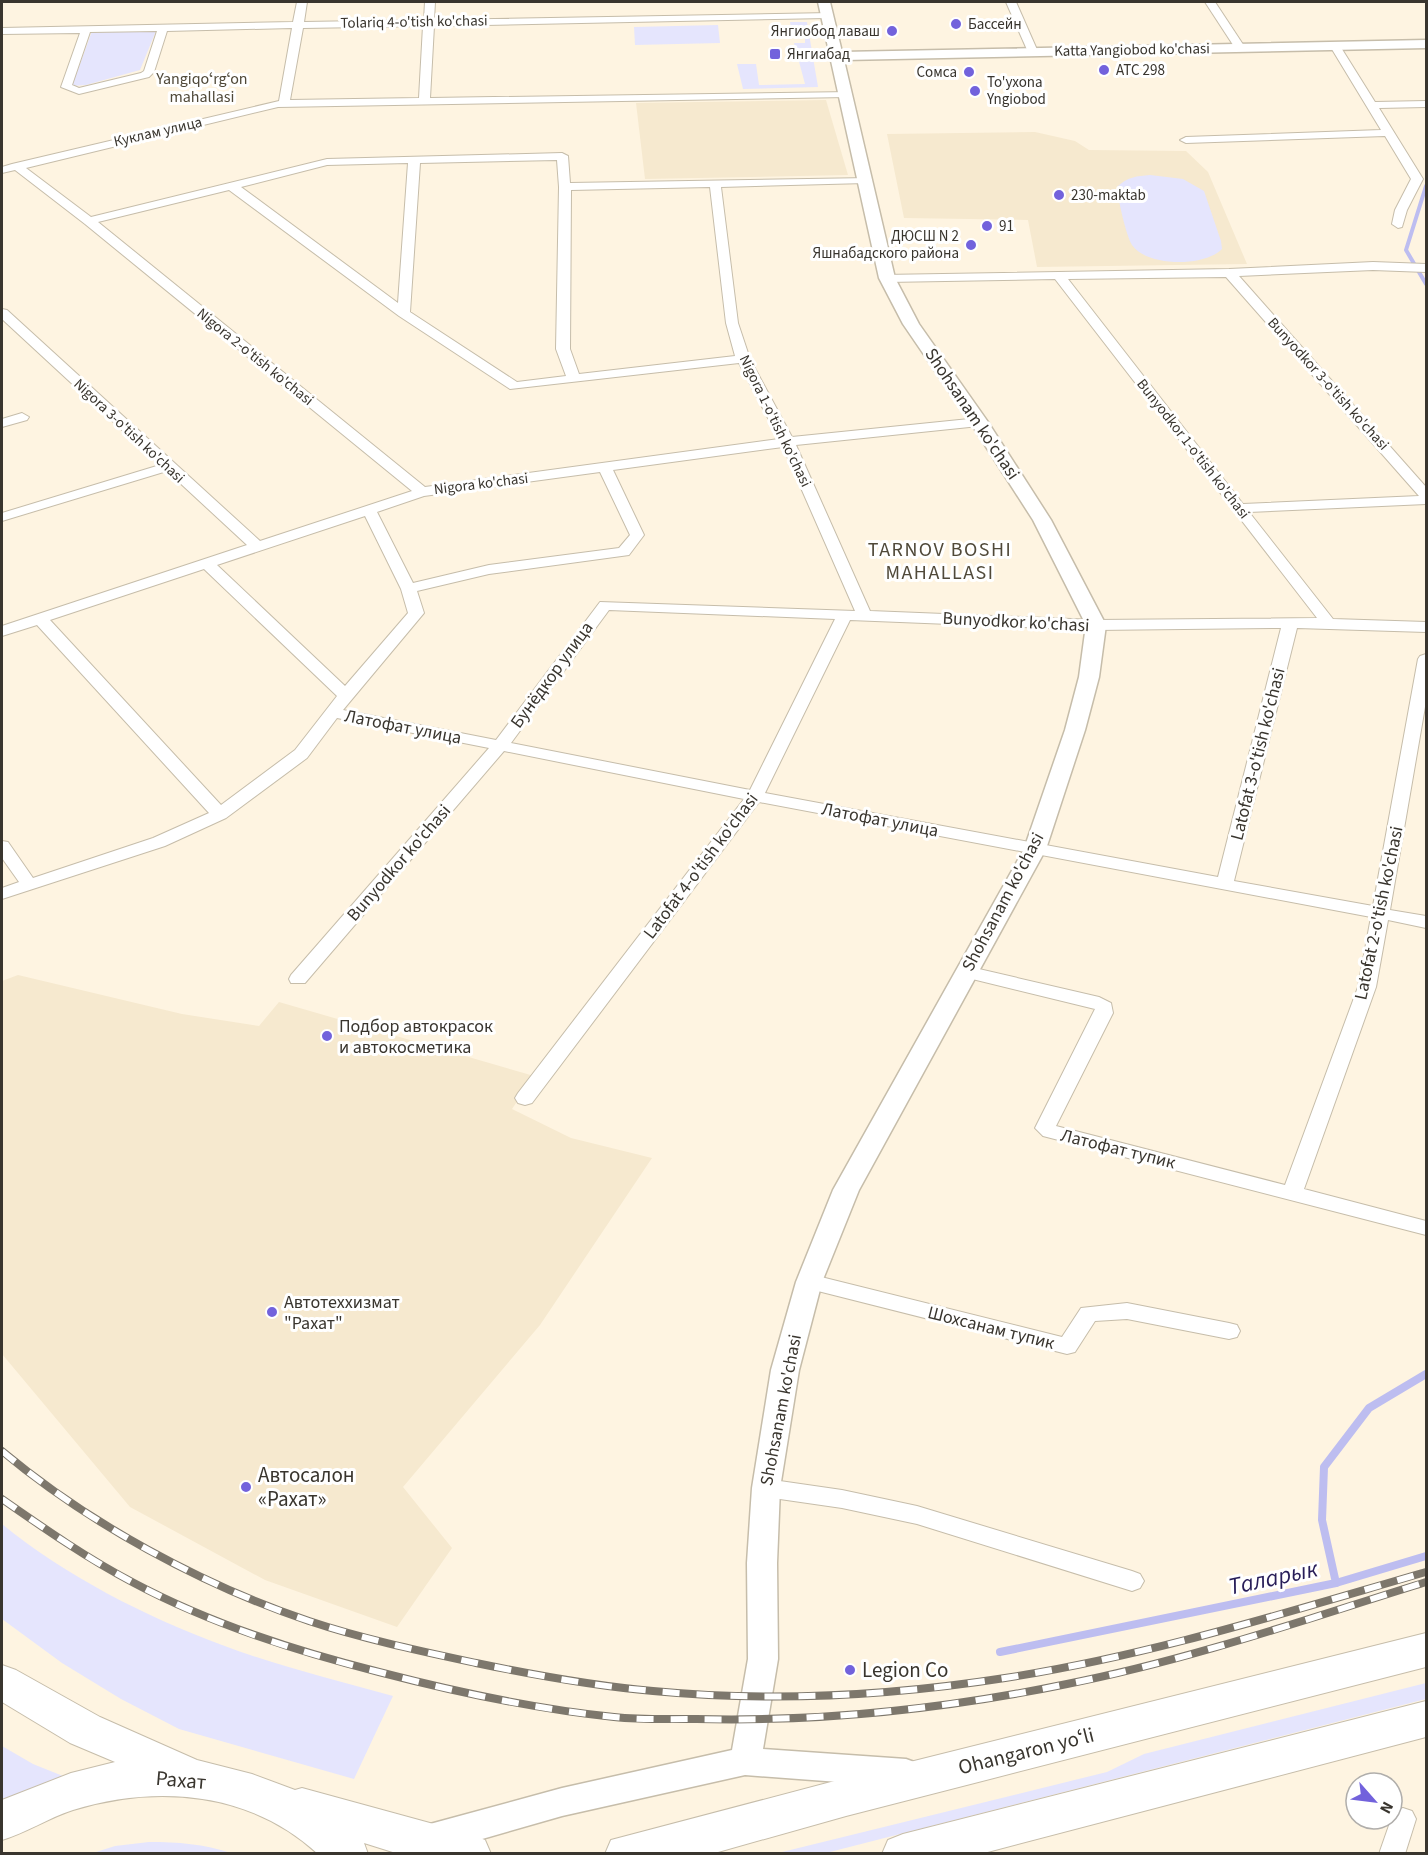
<svg xmlns="http://www.w3.org/2000/svg" width="1428" height="1855" font-family="'Source Sans 3',sans-serif">
  <style>
    .built { fill: #f6e9cf }
    .green { fill: #e5e5fd }
    .lines { fill: none; stroke-linecap: round; stroke-linejoin: round }
    .stream-far1 { stroke: #bdbdf0; stroke-width: 4 }
    .stream { stroke: #bdbdf0; stroke-width: 8 }
    .minor-casing { stroke: #c6bdaa; stroke-width: 2 }
    .tertiary-casing { stroke: #c6bdaa; stroke-width: 3 }
    .trunk-casing { stroke: #c6bdaa; stroke-width: 2 }
    .minor { fill: #fff; fill-rule: evenodd }
    .tertiary { fill: #fff; fill-rule: evenodd }
    .trunk { fill: #fff; fill-rule: evenodd }
    .rail-casing { stroke: #7d776c; stroke-width: 8 }
    .rail { stroke: #fff; stroke-width: 6; stroke-dasharray: 17; stroke-linecap: butt }
    .poi-dot { fill: #7262dc; stroke: #fff; stroke-width: 2 }
    .labels { text-anchor: middle; dominant-baseline: central; stroke-width: 6; stroke-linejoin: round; paint-order: stroke }
    .far-street-label { font-size: 15px; fill: #39352e; stroke: #fff }
    .far-poi-label { font-size: 15px; fill: #39352e; stroke: #fff; text-anchor: start }
    .far-neighbourhood-label { font-size: 16px; fill: #504939; stroke: #fff }
    .street-label { font-size: 18px; fill: #39352e; stroke: #fff }
    .poi-label { font-size: 18px; fill: #39352e; stroke: #fff; text-anchor: start }
    .neighbourhood-label { font-size: 20px; letter-spacing: 1.5px; fill: #504939; stroke: #fff }
    .near-poi-label { font-size: 21px; fill: #39352e; stroke: #fff; text-anchor: start }
    .near-street-label { font-size: 21px; fill: #39352e; stroke: #fff }
    .near-water-label { font-size: 24px; font-style: italic; fill: #271d58; stroke: #fff }
  </style>
  <rect width="100%" height="100%" fill="#fef4e1"/>
  <g class="built">
    <polygon points="826,100 848,175 645,179 636,103"/>
    <polygon points="1035,132 1075,141 1089,150 1186,151 1208,172 1247,264 1037,267 1028,220 904,218 887,134"/>
    <polygon points="18,975 182,1014 259,1026 279,1002 534,1076 512,1109 571,1138 652,1158 540,1325 403,1487 452,1548 397,1627 265,1580 130,1507 2,1354 2,981"/>
  </g>
  <g class="green">
    <polygon points="790,22 807,22 818,87 743,89 737,64 756,64 759,85 805,84 794,43 805,43 805,38 793,38"/>
    <polygon points="718,25 720,43 635,45 634,27"/>
    <polygon points="92,31 156,31 140,70 86,85 72,86"/>
    <path d="M1150,175L1183,179L1204,191L1221,241L1222,249C1205,267 1147,267 1132,245C1126,236 1118,199 1117,187C1127,177 1137,176 1150,175Z"/>
    <path d="M2,1524C64,1575 146,1617 222,1645C278,1666 336,1680 393,1696L354,1779L179,1729L121,1699L62,1663L2,1619Z"/>
    <polygon points="1426,1683 1426,1699 826,1853 774,1854 1107,1772 1144,1754"/>
    <polygon points="2,1746 33,1764 63,1776 2,1801"/>
    <path d="M149,1842C178,1842 204,1844 231,1853H93L115,1846Z"/>
  </g>
  <g class="lines">
    <polyline class="stream-far1" points="1426,186 1406,250 1426,284"/>
    <g class="stream">
      <polyline points="1336,1583 1426,1556"/>
      <polyline points="1000,1652 1336,1583 1322,1520 1324,1467 1369,1408 1426,1374"/>
    </g>
    <g class="minor-casing">
      <g id="minor">
        <path d="M297,2H307L304,22L424,20L425,2H435L434,20L831,13V17L827,18L434,26L430,98L851,92V96L847,97L278,107L26,168L91,217L327,159L562,153L568,156L570,183L870,178L872,180L866,183L721,187L738,323L750,359L792,437L979,418L986,422L979,426L796,445L870,611L1096,620L1317,618L1055,279L887,282L881,278L883,275L1229,269L1373,262L1426,264V272L1373,270L1239,276L1426,487V504L1249,512L1333,619L1426,622V632L1297,628L1234,881L1373,906L1418,659L1420,656L1426,654V701L1390,910L1426,916V928L1388,920L1376,987L1304,1189L1426,1221V1235L1043,1136L1035,1128L1095,1009L960,976L957,972L960,968L966,966L1099,997L1111,1003L1113,1013L1056,1126L1285,1185L1358,987L1371,917L759,802L532,1103L525,1105L518,1103L515,1098L518,1093L744,799L504,751L305,983H291L289,979L291,975L489,748L337,718L307,758L226,818L165,846L2,899V888L19,882L2,858V841L8,842L33,878L153,838L209,813L37,625L2,636V626L247,545L167,471L2,521V513L160,465L2,319V309L7,310L260,541L412,491L85,224L15,170L2,173V167L12,164L279,101L292,28L167,31L154,72L149,77L79,94L61,87L80,33L2,34V28L293,22ZM423,26L419,98L290,100L303,28ZM157,31L144,71L141,73L79,88L72,85L90,32ZM557,160L559,187L556,349L566,376L517,382L410,312L420,163ZM408,163L398,303L241,187L327,165ZM710,187L726,323L735,356L579,374L570,349L571,190ZM229,190L399,316L510,389L739,363L779,439L425,487L98,222ZM1226,277L1419,496L1243,504L1068,279ZM783,447L855,611L600,602L496,740L343,710L424,613L417,591L489,574L629,555L644,535L613,470ZM600,472L630,535L619,548L489,565L413,583L377,512L424,496ZM365,516L401,589L408,613L345,686L217,565ZM204,569L337,696L295,750L221,805L50,620ZM609,610L835,619L750,790L511,743ZM850,620L1096,630L1281,628L1218,877L765,793Z"/>
        <polygon points="1006,2 1016,2 1038,52 1037,54 1028,52"/>
        <polygon points="1205,2 1215,2 1246,49 1245,51 1237,51"/>
        <polygon points="1335,43 1340,46 1375,102 1426,101 1426,107 1379,108 1423,179 1407,210 1402,227 1398,228 1392,224 1395,210 1411,179 1385,136 1186,143 1180,140 1186,137 1381,130 1330,46"/>
        <polygon points="22,413 29,417 27,420 2,427 2,419"/>
        <polygon points="809,1274 1062,1337 1081,1308 1127,1303 1229,1323 1237,1325 1240,1331 1237,1337 1229,1339 1127,1319 1095,1321 1075,1352 1067,1354 802,1287 798,1282 802,1277"/>
        <polygon points="766,1479 842,1490 917,1506 1132,1571 1140,1574 1144,1581 1140,1588 1132,1591 917,1524 842,1508 766,1497 758,1494 755,1488 758,1482"/>
        <polygon points="1403,1808 1412,1811 1416,1819 1405,1854 1379,1854 1394,1811"/>
      </g>
    </g>
    <g class="tertiary-casing">
      <polygon id="tertiary" points="818,2 830,2 842,52 1426,40 1426,48 844,60 895,278 919,324 988,422 1051,520 1106,625 1099,677 1085,730 1046,849 859,1190 822,1282 799,1370 780,1488 777,1563 778,1659 763,1749 906,1759 917,1763 922,1773 917,1783 906,1787 745,1775 562,1816 430,1854 419,1849 414,1839 419,1829 430,1824 562,1788 732,1750 748,1659 747,1563 752,1488 771,1370 796,1282 833,1190 1024,849 1065,730 1079,677 1086,625 1033,520 970,422 903,324 879,278"/>
    </g>
    <g class="trunk-casing">
      <g id="trunk">
        <polygon points="1426,1633 1426,1667 846,1816 711,1854 605,1854 611,1840 846,1778"/>
        <path d="M2,1665L16,1670L100,1717L197,1760L252,1774L295,1790L302,1788L470,1834L485,1840L491,1854H399L364,1843L368,1854H318C251,1792 158,1784 73,1810C48,1818 26,1833 2,1840V1800L71,1773L115,1762L70,1743L2,1702Z"/>
        <polygon points="1426,1701 1426,1737 980,1854 882,1854 888,1840 903,1834"/>
      </g>
    </g>
    <use href="#minor" class="minor"/>
    <use href="#tertiary" class="tertiary"/>
    <use href="#trunk" class="trunk"/>
    <g class="rail-casing">
      <g id="rail">
        <path d="M2,1451C88,1523 202,1585 309,1621C363,1639 420,1651 476,1663C534,1675 594,1686 653,1691C770,1702 889,1696 1005,1678C1148,1656 1287,1612 1426,1572"/>
        <path d="M2,1499C45,1529 88,1559 134,1583C211,1624 295,1651 379,1672C456,1692 535,1709 614,1717C641,1720 669,1719 696,1719C820,1722 945,1709 1067,1684C1189,1660 1307,1619 1426,1582"/>
      </g>
    </g>
    <use href="#rail" class="rail"/>
  </g>
  <g class="poi-dot">
    <circle cx="956" cy="24" r="6"/>
    <circle cx="892" cy="31" r="6"/>
    <rect x="769" y="48" width="12" height="12" rx="3"/>
    <circle cx="1104" cy="70" r="6"/>
    <circle cx="969" cy="72" r="6"/>
    <circle cx="975" cy="91" r="6"/>
    <circle cx="1059" cy="195" r="6"/>
    <circle cx="987" cy="226" r="6"/>
    <circle cx="971" cy="245" r="6"/>
    <circle cx="327" cy="1036" r="6"/>
    <circle cx="272" cy="1312" r="6"/>
    <circle cx="246" cy="1487" r="6"/>
    <circle cx="850" cy="1670" r="6"/>
  </g>
  <g class="labels">
    <g class="far-street-label">
      <text transform="translate(414 22) rotate(-1)">Tolariq 4-o'tish ko'chasi</text>
      <text transform="translate(1132 50) rotate(-1)">Katta Yangiobod ko'chasi</text>
      <text transform="translate(158 132) rotate(-13)">Куклам улица</text>
      <text transform="translate(255 357) rotate(39)">Nigora 2-o'tish ko'chasi</text>
      <text transform="translate(1328 384) rotate(48)">Bunyodkor 3-o'tish ko'chasi</text>
      <text transform="translate(775 421) rotate(64)">Nigora 1-o'tish ko'chasi</text>
      <text transform="translate(129 431) rotate(43)">Nigora 3-o'tish ko'chasi</text>
      <text transform="translate(1193 449) rotate(52)">Bunyodkor 1-o'tish ko'chasi</text>
      <text transform="translate(481 484) rotate(-7)">Nigora ko'chasi</text>
    </g>
    <g class="far-poi-label">
      <text x="968" y="24">Бассейн</text>
      <text x="880" y="31" text-anchor="end">Янгиобод лаваш</text>
      <text x="787" y="54">Янгиабад</text>
      <text x="1116" y="70">АТС 298</text>
      <text x="957" y="72" text-anchor="end">Сомса</text>
      <text x="987" y="82">To'yxona<tspan x="987" dy="17">Yngiobod</tspan></text>
      <text x="1071" y="195">230-maktab</text>
      <text x="999" y="226">91</text>
      <text x="959" y="236" text-anchor="end">ДЮСШ N 2<tspan x="959" dy="17">Яшнабадского района</tspan></text>
    </g>
    <g class="far-neighbourhood-label">
      <text x="202" y="79">Yangiqoʻrgʻon<tspan x="202" dy="18">mahallasi</tspan></text>
    </g>
    <g class="street-label">
      <text transform="translate(972 414) rotate(56)">Shohsanam ko'chasi</text>
      <text transform="translate(1016 622) rotate(3)">Bunyodkor ko'chasi</text>
      <text transform="translate(552 675) rotate(-54)">Бунёдкор улица</text>
      <text transform="translate(403 727) rotate(11)">Латофат улица</text>
      <text transform="translate(1258 754) rotate(-76)">Latofat 3-o'tish ko'chasi</text>
      <text transform="translate(880 820) rotate(11)">Латофат улица</text>
      <text transform="translate(399 863) rotate(-49)">Bunyodkor ko'chasi</text>
      <text transform="translate(701 866) rotate(-53)">Latofat 4-o'tish ko'chasi</text>
      <text transform="translate(1003 902) rotate(-62)">Shohsanam ko'chasi</text>
      <text transform="translate(1379 913) rotate(-78)">Latofat 2-o'tish ko'chasi</text>
      <text transform="translate(1118 1149) rotate(14)">Латофат тупик</text>
      <text transform="translate(991 1328) rotate(14)">Шохсанам тупик</text>
      <text transform="translate(781 1410) rotate(-79)">Shohsanam ko'chasi</text>
    </g>
    <g class="poi-label">
      <text x="339" y="1026">Подбор автокрасок<tspan x="339" dy="21">и автокосметика</tspan></text>
      <text x="284" y="1302">Автотеххизмат<tspan x="284" dy="21">"Рахат"</tspan></text>
    </g>
    <g class="neighbourhood-label">
      <text x="940" y="550">TARNOV BOSHI<tspan x="940" dy="23">MAHALLASI</tspan></text>
    </g>
    <g class="near-poi-label">
      <text x="258" y="1475">Автосалон<tspan x="258" dy="24">«Рахат»</tspan></text>
      <text x="862" y="1670">Legion Co</text>
    </g>
    <g class="near-street-label">
      <text transform="translate(1026 1751) rotate(-14)">Ohangaron yoʻli</text>
      <text transform="translate(181 1780) rotate(5)">Рахат</text>
    </g>
    <g class="near-water-label">
      <text transform="translate(1273 1578) rotate(-12)">Таларык</text>
    </g>
  </g>
  <rect width="1428" height="1855" fill="none" stroke="#39352e" stroke-width="6"/>
  <g transform="translate(1374 1801) rotate(118)"><circle r="28" fill="#ffffff" stroke="#b0aeab" stroke-width="1.5"/>
  <path d="M0-4.5L10 22L0 15L-10 22Z" fill="#7262dc"/>
  <text y="-9" font-size="16" font-weight="bold" text-anchor="middle" fill="#39352e">N</text>
  </g>
</svg>
